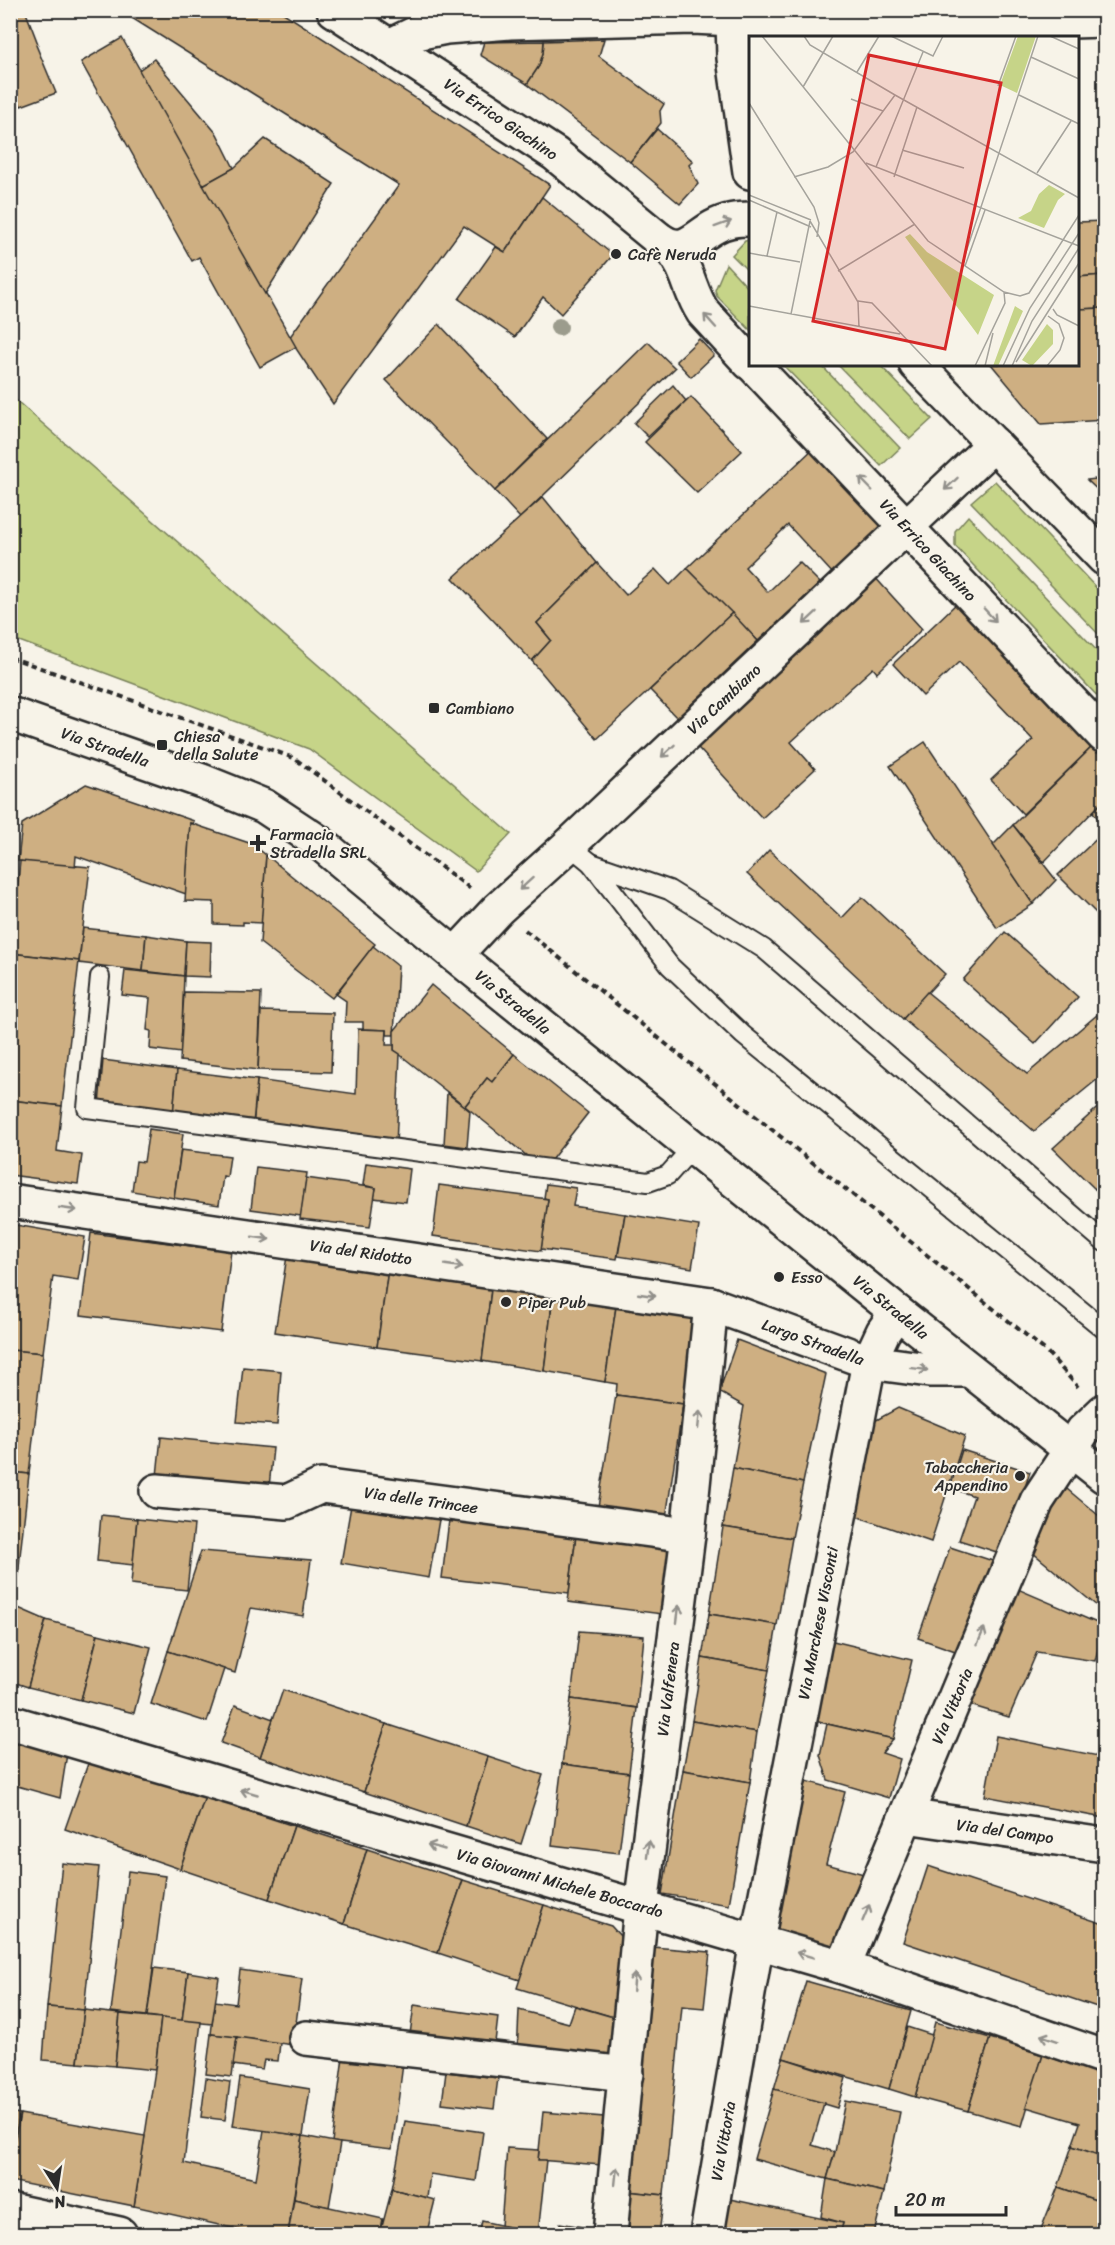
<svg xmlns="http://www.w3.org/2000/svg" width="1115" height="2245" font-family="Sriracha,sans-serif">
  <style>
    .green { fill: #c6d488; stroke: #78805a; stroke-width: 1.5 }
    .building { fill: #ceaf82; stroke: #2b2b2b; stroke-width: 1.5 }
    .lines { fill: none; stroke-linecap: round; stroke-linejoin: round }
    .lane-casing { stroke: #2b2b2b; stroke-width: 22 }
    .street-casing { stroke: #2b2b2b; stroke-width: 38 }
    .secondary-casing { stroke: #2b2b2b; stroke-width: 38 }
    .path { stroke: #2b2b2b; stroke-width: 4; stroke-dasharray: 6 4.5; stroke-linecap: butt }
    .lane { stroke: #f7f3e8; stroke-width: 18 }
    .street { stroke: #f7f3e8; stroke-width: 33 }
    .secondary { stroke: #f7f3e8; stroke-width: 33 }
    .tree { fill: #9c9c8d }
    .oneway { stroke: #918f8a }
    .poi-dot { fill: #2b2b2b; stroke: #f7f3e8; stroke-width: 2 }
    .labels { text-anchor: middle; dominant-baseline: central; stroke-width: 4.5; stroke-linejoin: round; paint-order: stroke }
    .street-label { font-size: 16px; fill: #2b2b2b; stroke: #f7f3e8 }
    .poi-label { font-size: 16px; fill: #2b2b2b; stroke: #f7f3e8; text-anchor: start }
    .inset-road { fill: none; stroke: #a5a39c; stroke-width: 1.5 }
    .view { fill: #d62828; fill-opacity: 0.15; stroke: #d62828; stroke-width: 3 }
    .inset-edge { fill: none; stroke: #2b2b2b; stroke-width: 3 }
  </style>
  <rect width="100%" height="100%" fill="#f7f3e8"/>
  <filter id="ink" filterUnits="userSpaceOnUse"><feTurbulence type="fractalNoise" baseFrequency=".0167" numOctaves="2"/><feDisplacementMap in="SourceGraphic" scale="12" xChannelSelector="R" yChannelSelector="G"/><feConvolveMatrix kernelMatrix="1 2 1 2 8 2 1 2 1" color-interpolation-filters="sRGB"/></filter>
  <g filter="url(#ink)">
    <g class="green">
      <polygon points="750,240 750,273 732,255 745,241"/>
      <polygon points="726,264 750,290 750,330 717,296 715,290"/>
      <polygon points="783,365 821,365 900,448 881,466"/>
      <polygon points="838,365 880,365 932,419 910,439"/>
      <polygon points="10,395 511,834 476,871 309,749 11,638"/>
      <polygon points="995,481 1104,596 1104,640 971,502"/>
      <polygon points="968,516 1104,658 1104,703 955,546 955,531"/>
    </g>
    <g class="building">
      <polygon points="10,10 25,10 38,44 36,45 56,93 21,106 10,81"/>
      <polygon points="119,10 279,10 550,185 505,252 464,226 333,404 289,338 399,185"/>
      <polygon points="122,38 296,347 260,367 199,257 192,261 81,62"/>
      <polygon points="604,39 599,56 664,104 660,111 661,123 630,162 527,84 539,66 543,53 544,41"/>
      <polygon points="544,41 543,53 539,66 527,84 480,55 484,42"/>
      <polygon points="154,59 217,134 234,168 203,185 139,70"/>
      <polygon points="657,129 693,161 689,165 698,184 680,204 630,162"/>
      <polygon points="265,139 334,184 265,294 203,185 234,168"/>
      <polygon points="542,197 613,255 561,314 543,297 515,337 459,299 496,247 505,252"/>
      <polygon points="1104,221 1104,275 1078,277 1078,222"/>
      <polygon points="1104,275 1104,308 1078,309 1078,277"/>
      <polygon points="1104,308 1104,420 1041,424 991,364 1078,364 1078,309"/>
      <polygon points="439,324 547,439 495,491 386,380"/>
      <polygon points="699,339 714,355 691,377 676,361"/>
      <polygon points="648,342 675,368 520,518 495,491"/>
      <polygon points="673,385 686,401 648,437 634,423"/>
      <polygon points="691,397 742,451 697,493 645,442"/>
      <polygon points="816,446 890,525 835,576 788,525 745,567 768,592 799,562 820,583 758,641 687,568"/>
      <polygon points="1104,478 1104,496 1087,480"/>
      <polygon points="543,497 597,563 537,623 551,640 532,661 453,578"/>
      <polygon points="597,563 626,595 655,569 670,585 687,568 732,613 597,739 532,661 551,640 537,623"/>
      <polygon points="872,574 922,629 877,673 873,668 791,742 815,769 762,818 690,739"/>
      <polygon points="957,603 1094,745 1023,814 991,780 1033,740 959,662 923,696 893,664"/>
      <polygon points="732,613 758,641 677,718 650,690"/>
      <polygon points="925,742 1033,904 997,928 890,766"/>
      <polygon points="1094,745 1104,755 1104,800 1044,862 1013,825"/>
      <polygon points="86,784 194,821 193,824 190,823 186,894 76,856 75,868 18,861 22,824"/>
      <polygon points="1104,800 1104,826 1093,812"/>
      <polygon points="190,823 252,844 266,855 262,923 243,922 243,925 214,924 214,902 185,901"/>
      <polygon points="1013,825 1056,880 1033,904 993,845"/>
      <polygon points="1104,832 1104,915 1101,918 1058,875"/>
      <polygon points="769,850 842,918 862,897 945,974 903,1019 747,874"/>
      <polygon points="266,855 375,944 332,998 260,943"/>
      <polygon points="20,861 90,867 79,961 11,953"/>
      <polygon points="83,928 146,935 143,971 79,963"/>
      <polygon points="1005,932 1078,997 1035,1044 963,980"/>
      <polygon points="146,935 186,941 184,976 143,971"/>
      <polygon points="186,941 211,942 210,977 184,976"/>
      <polygon points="373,946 398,966 394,1035 387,1035 387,1030 363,1029 363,1022 345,1022 346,1001 336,994"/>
      <polygon points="10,953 79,961 62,1106 10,1100"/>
      <polygon points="125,970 184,976 181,1053 150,1049 151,1031 147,1030 150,998 122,995"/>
      <polygon points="431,985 514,1054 492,1082 487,1078 465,1106 394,1050 394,1031"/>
      <polygon points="184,992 261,993 258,1070 180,1061"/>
      <polygon points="927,992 1027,1074 1104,1009 1104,1074 1034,1131 903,1019"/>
      <polygon points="261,1011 333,1013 331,1072 258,1070"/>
      <polygon points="358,1029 387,1030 386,1045 394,1045 394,1050 400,1054 396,1146 253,1128 257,1080 356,1094"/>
      <polygon points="514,1054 588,1113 548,1164 537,1164 465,1106 487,1078 492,1082"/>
      <polygon points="103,1060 177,1070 173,1115 99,1105"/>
      <polygon points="177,1070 257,1080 253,1125 173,1115"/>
      <polygon points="447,1093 470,1111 467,1147 444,1144"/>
      <polygon points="10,1100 62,1106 57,1151 82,1155 78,1184 10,1175"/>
      <polygon points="1104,1102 1104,1180 1095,1189 1053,1148"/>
      <polygon points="149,1129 183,1134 174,1198 132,1191 136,1161 144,1162"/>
      <polygon points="181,1150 230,1156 227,1177 223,1176 219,1205 174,1198"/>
      <polygon points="366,1163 410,1169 406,1202 374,1198 376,1188 363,1185"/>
      <polygon points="256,1167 307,1173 301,1216 251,1209"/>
      <polygon points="306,1178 376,1188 370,1227 300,1219"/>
      <polygon points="1104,1180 1104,1199 1095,1189"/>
      <polygon points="546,1184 576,1188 573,1206 625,1214 617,1259 541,1249 548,1199 544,1198"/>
      <polygon points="439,1185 548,1199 541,1251 433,1236"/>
      <polygon points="625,1214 699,1226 692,1268 618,1256"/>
      <polygon points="10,1224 85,1237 78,1280 53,1276 43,1353 10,1350"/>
      <polygon points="91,1233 231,1251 221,1332 81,1315"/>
      <polygon points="287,1256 388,1270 377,1347 275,1332"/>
      <polygon points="388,1270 492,1282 482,1361 377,1347"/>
      <polygon points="492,1282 554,1287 544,1371 482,1361"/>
      <polygon points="554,1287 618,1293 605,1382 544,1371"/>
      <polygon points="618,1293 697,1305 683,1404 616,1395 617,1384 605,1382"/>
      <polygon points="737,1340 826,1374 803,1483 733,1468 744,1406 719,1392"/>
      <polygon points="10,1350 43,1353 29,1474 10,1472"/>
      <polygon points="243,1367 281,1371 277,1425 237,1422"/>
      <polygon points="616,1395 683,1404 666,1518 598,1507"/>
      <polygon points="898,1408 965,1436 931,1542 847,1513 871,1423"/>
      <polygon points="161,1437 273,1448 269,1487 157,1476"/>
      <polygon points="962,1450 1030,1472 1003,1554 959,1540 974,1496 950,1488"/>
      <polygon points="733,1468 803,1483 792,1538 723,1527"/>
      <polygon points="10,1472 29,1474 20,1556 10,1555"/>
      <polygon points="1055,1479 1104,1520 1104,1612 1026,1547"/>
      <polygon points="353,1494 441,1508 429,1578 341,1563"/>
      <polygon points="450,1512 577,1527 569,1593 442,1578"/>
      <polygon points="101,1515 137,1519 133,1565 97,1561"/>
      <polygon points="137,1519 194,1525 187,1590 131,1584"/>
      <polygon points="577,1527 672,1539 662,1614 568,1602"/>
      <polygon points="723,1527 792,1538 777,1625 709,1614"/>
      <polygon points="950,1547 993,1561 961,1653 918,1638"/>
      <polygon points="201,1551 311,1560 303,1616 251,1608 235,1673 168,1651"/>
      <polygon points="10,1555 20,1556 16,1607 46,1620 28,1687 10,1681"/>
      <polygon points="1006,1584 1104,1626 1095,1661 1037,1652 1009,1717 963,1703"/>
      <polygon points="709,1614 777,1625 769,1670 702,1658"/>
      <polygon points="46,1620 98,1634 81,1700 28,1687"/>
      <polygon points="579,1631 644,1636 637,1708 571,1699"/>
      <polygon points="98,1634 151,1647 134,1713 81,1700"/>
      <polygon points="829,1640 912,1660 893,1739 810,1720"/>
      <polygon points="168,1651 224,1669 207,1722 151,1704"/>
      <polygon points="702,1658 769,1670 757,1732 692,1721"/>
      <polygon points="283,1690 386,1724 364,1792 260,1757"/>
      <polygon points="571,1699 637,1708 629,1773 562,1764"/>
      <polygon points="235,1705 273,1719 260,1757 221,1743"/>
      <polygon points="692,1721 757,1732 750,1782 683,1770"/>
      <polygon points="386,1724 488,1757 466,1826 364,1792"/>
      <polygon points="827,1724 893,1739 882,1753 900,1759 889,1798 828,1780 820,1755"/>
      <polygon points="10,1732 68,1747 60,1798 10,1784"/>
      <polygon points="996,1736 1104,1757 1104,1818 985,1796"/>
      <polygon points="488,1757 543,1775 521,1844 466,1826"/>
      <polygon points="90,1758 205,1797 180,1869 65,1829"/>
      <polygon points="562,1764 629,1773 619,1853 552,1845"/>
      <polygon points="683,1770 750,1782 729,1905 662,1894"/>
      <polygon points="796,1778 845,1792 826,1864 864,1874 841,1959 768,1934"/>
      <polygon points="205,1797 294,1826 269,1899 180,1869"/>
      <polygon points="294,1826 367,1849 344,1924 269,1899"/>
      <polygon points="367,1849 463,1880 438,1953 344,1924"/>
      <polygon points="62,1863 99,1867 84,2010 47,2007"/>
      <polygon points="928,1866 1104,1924 1104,1993 1100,2008 903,1942"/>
      <polygon points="128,1871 165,1876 147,2016 111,2012"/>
      <polygon points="463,1880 544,1905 520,1980 438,1953"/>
      <polygon points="544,1905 611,1926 630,1947 620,2019 517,1988"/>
      <polygon points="653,1947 710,1952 704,2008 682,2006 664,2195 626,2191"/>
      <polygon points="154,1968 188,1972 182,2021 147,2016"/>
      <polygon points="240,1970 302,1979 293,2045 211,2034 215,2001 236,2004"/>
      <polygon points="188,1972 219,1977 212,2024 182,2021"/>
      <polygon points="806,1981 911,2011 889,2089 783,2058"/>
      <polygon points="414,2005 498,2017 493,2059 408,2049"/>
      <polygon points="575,2006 620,2019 613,2068 517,2055 519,2010 569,2023"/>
      <polygon points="47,2007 84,2010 78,2063 43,2060"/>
      <polygon points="84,2010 120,2014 115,2066 78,2063"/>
      <polygon points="120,2014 161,2018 155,2070 115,2066"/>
      <polygon points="161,2018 201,2022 184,2163 256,2179 264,2130 303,2136 288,2234 259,2234 134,2206 155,2070"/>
      <polygon points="935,2022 990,2038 968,2111 915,2097"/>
      <polygon points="907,2027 932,2035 915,2097 889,2089"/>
      <polygon points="211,2034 237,2037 232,2077 206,2074"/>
      <polygon points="237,2037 280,2043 278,2061 264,2060 262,2069 233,2065"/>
      <polygon points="990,2038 1043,2055 1022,2126 968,2111"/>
      <polygon points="344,2049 404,2056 392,2149 332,2142"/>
      <polygon points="1043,2055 1104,2075 1104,2157 1072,2146 1080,2123 1026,2107"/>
      <polygon points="783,2058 846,2078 837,2108 774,2089"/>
      <polygon points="446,2072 498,2078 494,2109 442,2103"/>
      <polygon points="206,2078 230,2082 225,2120 201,2117"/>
      <polygon points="240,2078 310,2089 303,2136 233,2126"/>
      <polygon points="774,2089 824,2103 812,2145 835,2152 827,2179 754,2159"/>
      <polygon points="845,2101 900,2112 884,2192 827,2179 835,2152"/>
      <polygon points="10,2112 20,2114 10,2162"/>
      <polygon points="543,2112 604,2117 601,2165 538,2160"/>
      <polygon points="20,2114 145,2136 134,2206 10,2181 10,2162"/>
      <polygon points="405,2121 483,2132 476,2181 430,2174 427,2198 392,2189"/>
      <polygon points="303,2136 340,2143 329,2207 294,2199"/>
      <polygon points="1072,2146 1104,2157 1104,2203 1058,2187"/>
      <polygon points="507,2148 539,2150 538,2160 546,2160 538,2234 526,2234 527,2231 501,2226"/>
      <polygon points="827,2179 884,2192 874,2234 840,2234 843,2223 821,2217"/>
      <polygon points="1058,2187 1104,2203 1095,2234 1039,2234"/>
      <polygon points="392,2189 435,2200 427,2232 437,2234 380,2234"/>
      <polygon points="626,2191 664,2195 659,2234 621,2234"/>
      <polygon points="725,2198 843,2223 840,2234 717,2234"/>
      <polygon points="294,2199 383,2219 380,2234 288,2234"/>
      <polygon points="482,2221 527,2231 526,2234 479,2234"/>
      <polygon points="560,2223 604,2231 604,2234 558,2234"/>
    </g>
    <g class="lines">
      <g class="lane-casing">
        <g id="lane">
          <polyline points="569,845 591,863 670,966 743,1035 1104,1329"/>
          <polyline points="591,863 669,890 764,949 1104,1242"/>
          <polyline points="100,977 87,1108 648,1182 668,1175 693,1147"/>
        </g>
      </g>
      <g class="street-casing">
        <g id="street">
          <path d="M334,10L555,154L672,250C689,270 689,291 703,312L750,363"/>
          <polyline points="733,19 734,58 750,172"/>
          <polyline points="389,46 416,33 446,27 510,22 693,17 733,19 815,29 1104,20"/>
          <path d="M660,240C684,256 694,238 714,227C726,220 737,219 750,219"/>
          <polyline points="752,364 1104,736"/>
          <polyline points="916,364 1104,558"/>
          <polyline points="455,955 498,909 569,845 994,444"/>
          <polyline points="10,1201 711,1304 869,1362 929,1370 969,1370"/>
          <polyline points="157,1491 287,1502 321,1486 688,1535"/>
          <polyline points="10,1722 843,1967 1104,2057"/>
          <polyline points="906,1816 1104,1845"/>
          <polyline points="843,1967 1037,1501 1083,1431 1104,1411"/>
          <polyline points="306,2038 626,2074"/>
          <polyline points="10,2210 120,2234"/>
          <polyline points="610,2234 641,1907 688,1535 711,1304"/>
          <polyline points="707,2234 757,1941 869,1362 883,1332 897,1312"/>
        </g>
      </g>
      <g class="secondary-casing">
        <polyline id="secondary" points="10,714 202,781 264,806 320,843 455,955 897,1312 1104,1476"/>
      </g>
      <g class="path">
        <polyline points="10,657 294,758 471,889"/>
        <polyline points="525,930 1047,1352 1078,1387"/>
      </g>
      <use href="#lane" class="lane"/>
      <use href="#street" class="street"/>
      <use href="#secondary" class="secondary"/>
    </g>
    <circle class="tree" cx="559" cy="327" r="9"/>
    <defs><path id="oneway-shaft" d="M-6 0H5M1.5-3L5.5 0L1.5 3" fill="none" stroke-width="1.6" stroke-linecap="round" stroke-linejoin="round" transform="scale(1.5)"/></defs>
    <g class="oneway">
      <use href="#oneway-shaft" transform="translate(723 224) rotate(-20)"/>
      <use href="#oneway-shaft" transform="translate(710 321) rotate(-132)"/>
      <use href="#oneway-shaft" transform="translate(866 484) rotate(-134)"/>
      <use href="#oneway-shaft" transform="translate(951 484) rotate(137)"/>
      <use href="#oneway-shaft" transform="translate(990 615) rotate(47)"/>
      <use href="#oneway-shaft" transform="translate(810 618) rotate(137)"/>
      <use href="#oneway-shaft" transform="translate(668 751) rotate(137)"/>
      <use href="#oneway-shaft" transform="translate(526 884) rotate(138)"/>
      <use href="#oneway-shaft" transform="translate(68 1209) rotate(8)"/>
      <use href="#oneway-shaft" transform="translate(261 1238) rotate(8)"/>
      <use href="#oneway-shaft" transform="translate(454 1266) rotate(8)"/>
      <use href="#oneway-shaft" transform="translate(647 1295) rotate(8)"/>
      <use href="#oneway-shaft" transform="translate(919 1369) rotate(7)"/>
      <use href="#oneway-shaft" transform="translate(699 1420) rotate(-84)"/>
      <use href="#oneway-shaft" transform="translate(678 1614) rotate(-83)"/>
      <use href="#oneway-shaft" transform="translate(981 1636) rotate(-67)"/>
      <use href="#oneway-shaft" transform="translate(249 1792) rotate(-164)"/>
      <use href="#oneway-shaft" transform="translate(436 1847) rotate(-164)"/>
      <use href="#oneway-shaft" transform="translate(648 1849) rotate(-83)"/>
      <use href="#oneway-shaft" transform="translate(866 1913) rotate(-67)"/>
      <use href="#oneway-shaft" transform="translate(805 1955) rotate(-163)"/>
      <use href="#oneway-shaft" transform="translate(634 1982) rotate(-85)"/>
      <use href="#oneway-shaft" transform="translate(1049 2038) rotate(-161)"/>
      <use href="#oneway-shaft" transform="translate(616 2176) rotate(-84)"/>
    </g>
  </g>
  <g class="poi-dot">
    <circle cx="616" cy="254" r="6"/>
    <rect x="428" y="702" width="12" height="12" rx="3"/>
    <rect x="156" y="739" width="12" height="12" rx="3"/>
    <path d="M255 834h6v6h6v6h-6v6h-6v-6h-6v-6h6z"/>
    <circle cx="779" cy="1277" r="6"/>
    <circle cx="506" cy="1302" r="6"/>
    <circle cx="1020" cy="1476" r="6"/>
  </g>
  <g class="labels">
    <g class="street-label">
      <text transform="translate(501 119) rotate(34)">Via Errico Giachino</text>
      <text transform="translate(928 550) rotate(47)">Via Errico Giachino</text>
      <text transform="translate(724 699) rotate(-43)">Via Cambiano</text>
      <text transform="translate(105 747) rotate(19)">Via Stradella</text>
      <text transform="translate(513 1002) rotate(39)">Via Stradella</text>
      <text transform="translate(361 1252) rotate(8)">Via del Ridotto</text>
      <text transform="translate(891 1307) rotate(39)">Via Stradella</text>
      <text transform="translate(813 1342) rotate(20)">Largo Stradella</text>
      <text transform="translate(421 1500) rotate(8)">Via delle Trincee</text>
      <text transform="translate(818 1623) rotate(-79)">Via Marchese Visconti</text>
      <text transform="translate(668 1689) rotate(-83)">Via Valfenera</text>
      <text transform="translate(952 1706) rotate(-67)">Via Vittoria</text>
      <text transform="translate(1005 1831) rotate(8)">Via del Campo</text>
      <text transform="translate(560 1883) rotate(16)">Via Giovanni Michele Boccardo</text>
      <text transform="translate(723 2141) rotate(-80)">Via Vittoria</text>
    </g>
    <g class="poi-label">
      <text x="628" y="254">Cafè Neruda</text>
      <text x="446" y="708">Cambiano</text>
      <text x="174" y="736">Chiesa<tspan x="174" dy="18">della Salute</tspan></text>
      <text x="270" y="834">Farmacia<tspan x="270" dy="18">Stradella SRL</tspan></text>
      <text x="791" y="1277">Esso</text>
      <text x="518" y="1302">Piper Pub</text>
      <text x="1008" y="1467" text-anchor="end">Tabaccheria<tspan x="1008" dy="18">Appendino</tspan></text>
    </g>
  </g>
  <g transform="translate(749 36)">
    <rect width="330" height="330" fill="#f7f3e8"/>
    <path d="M269,0H287L268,57L251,49ZM300,149L316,158L309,164L295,192L269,182L282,175L290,158ZM161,198L178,216L245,259L229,299L156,201ZM266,270L274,275L249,330H244ZM298,288L304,294V308L283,330L273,324Z" fill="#c6d488"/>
    <path class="inset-road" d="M13,0L179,205L255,256L271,260L280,257L330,179M55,0L61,9L146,59L330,162M142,0L184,20L194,0M301,0L330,13M282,21L330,43M108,36L130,0M249,50L267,0M54,51L84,0M270,59L330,88M102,63L134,75M0,67L65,171L70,187L68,201M153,114L215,132M117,127L330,210M127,131L174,16M288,137L322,85M45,141L79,131L104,116L146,59M145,141L168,71M0,159L62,184M0,164L62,191M61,185L109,266L110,292M0,217L51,226M18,220L28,176M213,228L289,0M216,230L236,174M89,235L166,188M109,265L123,267L183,330M0,270L151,298M304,273L308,279L330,290M42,278L61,185M267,326L330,227M226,330L256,267L255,256M236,330L244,297M254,330L281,272L330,197M263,330L283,285L330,212M298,330L311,314L315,302L310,288L299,280"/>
    <path class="view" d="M120,19L252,47L196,313L64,285Z"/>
    <rect width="330" height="330" class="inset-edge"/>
  </g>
  <rect width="1115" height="2245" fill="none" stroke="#f7f3e8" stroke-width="36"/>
  <rect x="18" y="18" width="1079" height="2209" fill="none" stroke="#2b2b2b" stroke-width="2" filter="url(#ink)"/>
  <g transform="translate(57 2188) rotate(168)" stroke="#f7f3e8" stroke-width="4.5" paint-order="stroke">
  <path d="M0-4.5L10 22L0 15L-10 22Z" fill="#2b2b2b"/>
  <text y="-9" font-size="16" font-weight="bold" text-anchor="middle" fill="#2b2b2b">N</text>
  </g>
  <path d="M896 2206v9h110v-9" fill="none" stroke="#2b2b2b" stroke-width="3"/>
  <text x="905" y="2206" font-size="18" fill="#2b2b2b" stroke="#f7f3e8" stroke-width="4.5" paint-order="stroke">20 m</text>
</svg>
